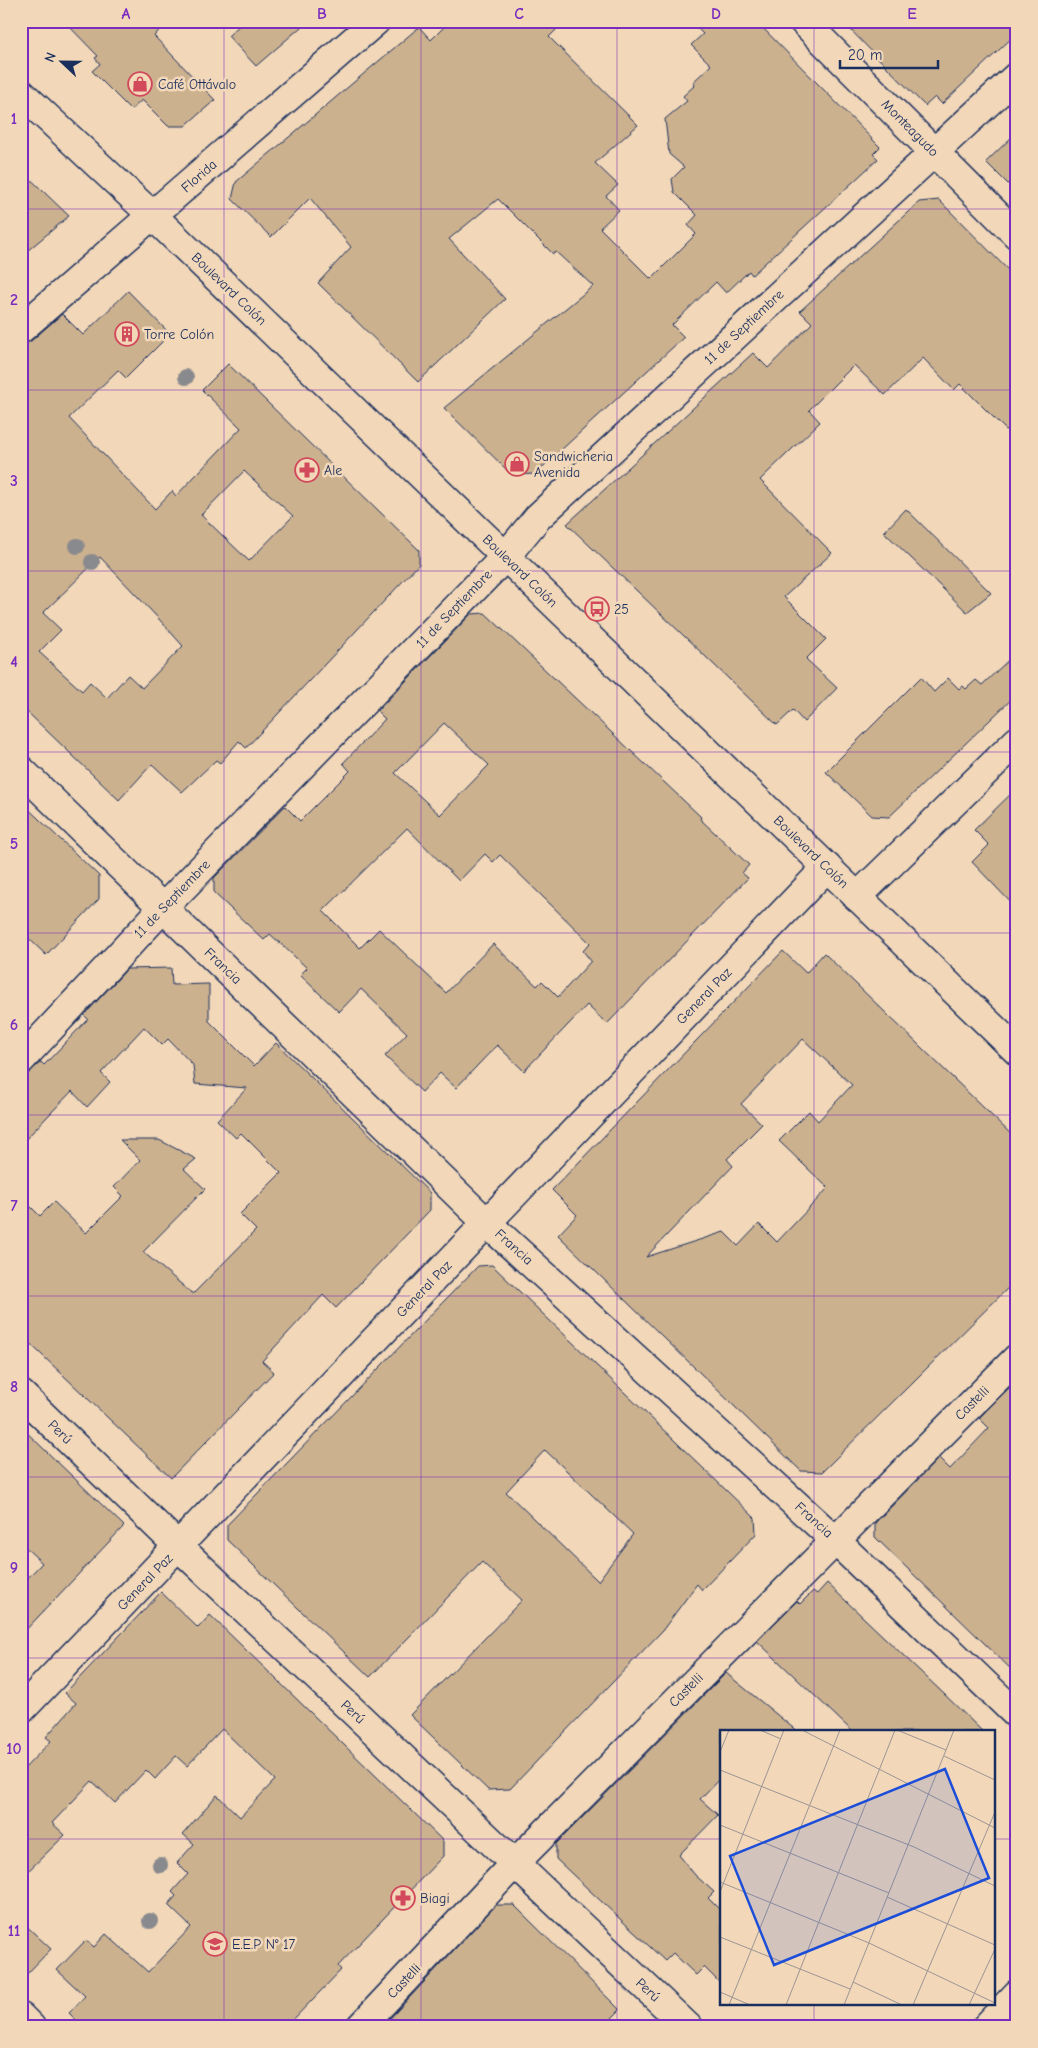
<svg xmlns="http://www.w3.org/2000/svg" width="1038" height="2048" font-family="'Comic Neue',sans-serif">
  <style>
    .building { fill: #ccb18f; stroke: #1b2f5e; fill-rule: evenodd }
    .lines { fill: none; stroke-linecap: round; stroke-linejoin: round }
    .minor-casing { stroke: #1b2f5e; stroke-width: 31 }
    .major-casing { stroke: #1b2f5e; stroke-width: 31 }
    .minor { stroke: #f2d8b9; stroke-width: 28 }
    .major { stroke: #f2d8b9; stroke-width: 28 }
    .tree { fill: #898a8d }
    .grid { fill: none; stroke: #7b2cbf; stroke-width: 1; stroke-opacity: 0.55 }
    .labels { text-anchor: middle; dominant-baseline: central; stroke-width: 5; stroke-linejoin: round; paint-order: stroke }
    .poi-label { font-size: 14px; fill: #1b2f5e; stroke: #f2d8b9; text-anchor: start }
    .street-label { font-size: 14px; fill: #1b2f5e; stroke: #f2d8b9 }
    .inset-road { fill: none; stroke: #9c9495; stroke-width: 1 }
    .view { fill: #1d4ed8; fill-opacity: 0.15; stroke: #1d4ed8; stroke-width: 2.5 }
    .inset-edge { fill: none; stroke: #1b2f5e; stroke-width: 2.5 }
    .neatline { fill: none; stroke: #7b2cbf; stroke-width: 2 }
    .grid-label { font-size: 16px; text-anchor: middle; font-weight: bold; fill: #7b2cbf }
  </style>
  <rect width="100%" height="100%" fill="#f2d8b9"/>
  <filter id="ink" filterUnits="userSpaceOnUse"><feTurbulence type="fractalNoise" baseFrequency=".02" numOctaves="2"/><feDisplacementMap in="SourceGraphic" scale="10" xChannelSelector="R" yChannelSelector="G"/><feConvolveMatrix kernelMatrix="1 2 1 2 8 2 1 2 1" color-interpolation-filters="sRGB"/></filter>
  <g filter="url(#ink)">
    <g class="building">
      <polygon points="64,21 168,21 154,36 215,100 185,126 168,126 142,100 131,110 92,71 100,64 95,58 98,56"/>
      <polygon points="244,21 308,21 256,66 228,36"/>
      <polygon points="450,21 565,21 549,37 638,125 595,163 618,185 606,196 619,210 600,228 651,279 696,234 688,225 697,215 674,192 672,179 684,167 669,154 665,119 687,101 683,96 695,85 693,82 711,65 691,45 703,34 690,21 756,21 880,147 873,154 878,159 752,275 749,271 726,293 716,282 672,325 684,337 535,474 512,475 444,408 593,286 556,252 553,254 498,199 449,239 505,299 418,382 318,283 351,247 310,198 271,237 232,199 236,182 419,27 431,40"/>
      <polygon points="842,21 1017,21 1017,33 942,104 935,97 925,106"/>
      <polygon points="1017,132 1017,193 986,162"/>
      <polygon points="21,170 69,216 21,256"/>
      <polygon points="939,200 1017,279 1017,441 960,384 954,390 923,358 885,395 854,365 809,410 820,422 760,480 832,553 784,597 826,639 806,659 837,688 804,722 793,710 777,725 567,524 753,353 768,368 812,323 800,311 919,202"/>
      <path d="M128,291L170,334L126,378L118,370L69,418L155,509L172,491L176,496L241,428L202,390L228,364L419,550V564L246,748L239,741L220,763L216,760L182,792L152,764L119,800L21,706V344L31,341L62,314L83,335ZM244,471L293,516L249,561L201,515ZM100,557L158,618L183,646L142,688L128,675L107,698L90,682L82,691L39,652L61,630L43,613Z"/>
      <polygon points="906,509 991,593 967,612 884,532"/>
      <path d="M485,613L701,817L700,819L749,865L742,873L748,878L607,1024L587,1005L524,1071L497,1045L456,1088L440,1073L422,1092L385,1056L407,1033L361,989L339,1012L300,975L307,968L270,934L264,940L214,893V878L285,806L300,821L350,771L343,763L385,719L377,711L471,614ZM444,723L489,765L440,815L395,773ZM407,828L459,881L485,854L493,862L500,855L590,943L583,951L591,961L558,997L542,981L537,986L493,944L446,993L379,929L360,948L323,911Z"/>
      <polygon points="1017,652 1017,694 889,817 872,816 826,772 921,677 934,692 948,678 959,689 963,686 966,689 976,680 982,685"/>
      <polygon points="1017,788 1017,909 972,862 989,845 974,830"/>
      <polygon points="21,802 99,876 99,899 46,955 21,931"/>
      <path d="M783,951L806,973L824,953L1017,1140V1279L822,1472L801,1471L558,1235L577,1215L552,1190ZM803,1039L852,1085L818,1121L809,1111L779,1141L828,1188L777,1242L759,1224L738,1246L724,1232L646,1257L733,1166L727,1159L762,1124L741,1104Z"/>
      <polygon points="171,968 172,985 209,984 209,1021 254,1066 276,1043 430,1193 430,1210 336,1308 323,1295 262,1361 274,1372 171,1478 21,1335 21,1197 40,1216 54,1202 86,1233 123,1196 114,1187 140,1160 120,1140 159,1140 196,1159 184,1169 205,1189 143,1252 193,1294 256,1230 240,1214 281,1173 241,1133 236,1138 217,1120 247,1088 195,1084 193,1065 168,1039 162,1045 144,1027 101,1073 110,1082 87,1107 72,1091 21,1144 21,1079 41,1062 44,1065 88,1019 84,1015 127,969"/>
      <path d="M492,1265L755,1518L756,1534L702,1590L697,1584L662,1631L510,1789L488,1790L410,1715L522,1600L482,1562L370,1677L227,1540V1525L478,1266ZM545,1450L633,1534L598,1581L506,1492Z"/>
      <polygon points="1017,1380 1017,1675 875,1537 875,1523 939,1458 950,1469 989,1428 979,1418"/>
      <polygon points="21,1427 124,1526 21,1635 21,1585 42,1563 21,1543"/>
      <polygon points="827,1583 943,1693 983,1732 853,1732 757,1641 797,1601 800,1604 813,1591 817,1594"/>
      <polygon points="161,1592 198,1628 210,1615 443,1841 443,1856 338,1966 341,1970 286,2027 83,2027 69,2013 85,1996 57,1970 86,1940 94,1947 106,1934 148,1972 191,1927 168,1905 176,1896 172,1892 188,1874 177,1863 194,1844 183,1834 217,1795 240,1817 275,1780 222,1729 187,1766 176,1756 155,1779 146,1770 115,1803 92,1781 52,1823 65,1835 21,1878 21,1772 51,1741 46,1737 76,1703 65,1693"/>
      <polygon points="726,1673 798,1732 722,1732 722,1776 700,1799 718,1815 679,1855 695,1875 714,1892 708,1898 722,1912 722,1985 704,1967 696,1975 673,1953 665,1961 556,1859 556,1844"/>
      <polygon points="496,1905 514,1905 620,2010 603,2027 382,2027"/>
      <polygon points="21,1921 51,1949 21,1980"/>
    </g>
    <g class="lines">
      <g class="minor-casing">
        <g id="minor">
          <polyline points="803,21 1017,235"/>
          <polyline points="21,329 376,21"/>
          <polyline points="21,770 487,1223 835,1540 1017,1715"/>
          <polyline points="857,897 1017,741"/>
          <polyline points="21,1060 163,908 505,557 538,517 1017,76"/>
          <polyline points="21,1394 179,1547 688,2027"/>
          <polyline points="21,1710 827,867"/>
          <polyline points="21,2017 31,2027"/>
          <polyline points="360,2027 514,1864 1017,1358"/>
          <polyline points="986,2027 1017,1994"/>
        </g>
      </g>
      <g class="major-casing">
        <polyline id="major" points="21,93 153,216 1017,1051"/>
      </g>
      <use href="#minor" class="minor"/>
      <use href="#major" class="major"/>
    </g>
    <g class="tree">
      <circle cx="186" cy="377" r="8"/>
      <circle cx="77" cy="546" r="8"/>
      <circle cx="92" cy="562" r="8"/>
      <circle cx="160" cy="1865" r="8"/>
      <circle cx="150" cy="1921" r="8"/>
    </g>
  </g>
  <path class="grid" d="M224,21V2027M421,21V2027M617,21V2027M814,21V1732M21,209H1017M21,390H1017M21,571H1017M21,752H1017M21,933H1017M21,1115H1017M21,1296H1017M21,1477H1017M21,1658H1017M21,1839H722M994,1839H1017M814,2004V2027"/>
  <defs>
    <g id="shop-ring" transform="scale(1.25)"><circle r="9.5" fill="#f2d8b9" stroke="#d1495b" stroke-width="1.5"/><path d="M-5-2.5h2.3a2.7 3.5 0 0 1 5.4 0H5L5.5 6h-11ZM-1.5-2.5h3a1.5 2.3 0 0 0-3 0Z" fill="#d1495b"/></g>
    <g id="building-ring" transform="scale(1.25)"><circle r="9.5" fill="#f2d8b9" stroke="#d1495b" stroke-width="1.5"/><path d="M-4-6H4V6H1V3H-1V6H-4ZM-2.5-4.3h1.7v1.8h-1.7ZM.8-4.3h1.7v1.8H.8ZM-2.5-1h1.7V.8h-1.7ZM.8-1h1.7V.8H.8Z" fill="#d1495b"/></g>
    <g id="pharmacy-ring" transform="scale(1.25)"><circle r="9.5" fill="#f2d8b9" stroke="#d1495b" stroke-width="1.5"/><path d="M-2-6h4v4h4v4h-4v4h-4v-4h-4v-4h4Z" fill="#d1495b"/></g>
    <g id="bus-ring" transform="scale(1.25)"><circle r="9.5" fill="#f2d8b9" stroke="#d1495b" stroke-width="1.5"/><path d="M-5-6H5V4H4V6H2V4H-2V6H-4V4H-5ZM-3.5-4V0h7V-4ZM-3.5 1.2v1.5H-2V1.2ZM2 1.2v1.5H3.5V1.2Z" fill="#d1495b"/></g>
    <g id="school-ring" transform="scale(1.25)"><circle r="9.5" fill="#f2d8b9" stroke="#d1495b" stroke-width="1.5"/><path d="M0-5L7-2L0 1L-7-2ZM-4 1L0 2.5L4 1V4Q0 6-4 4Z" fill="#d1495b"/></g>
  </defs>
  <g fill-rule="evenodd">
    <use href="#shop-ring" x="140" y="84"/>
    <use href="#building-ring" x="127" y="334"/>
    <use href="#shop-ring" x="517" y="464"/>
    <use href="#pharmacy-ring" x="307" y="470"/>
    <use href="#bus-ring" x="597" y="609"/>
    <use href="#pharmacy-ring" x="403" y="1898"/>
    <use href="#school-ring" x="215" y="1944"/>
  </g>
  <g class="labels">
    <g class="poi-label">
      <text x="158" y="84">Café Ottávalo</text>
      <text x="144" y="334">Torre Colón</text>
      <text x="534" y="456">Sandwicheria<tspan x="534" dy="16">Avenida</tspan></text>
      <text x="324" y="470">Ale</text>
      <text x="614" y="609">25</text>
      <text x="420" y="1898">Biagi</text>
      <text x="232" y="1944">E.E.P N° 17</text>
    </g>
    <g class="street-label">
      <text transform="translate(910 128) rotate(45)">Monteagudo</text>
      <text transform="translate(199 176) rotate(-41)">Florida</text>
      <text transform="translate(229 289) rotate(44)">Boulevard Colón</text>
      <text transform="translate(744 327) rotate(-43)">11 de Septiembre</text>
      <text transform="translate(520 571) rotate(44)">Boulevard Colón</text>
      <text transform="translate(454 609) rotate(-46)">11 de Septiembre</text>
      <text transform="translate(811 852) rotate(44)">Boulevard Colón</text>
      <text transform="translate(172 899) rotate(-46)">11 de Septiembre</text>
      <text transform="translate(223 966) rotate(44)">Francia</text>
      <text transform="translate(704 996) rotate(-46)">General Paz</text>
      <text transform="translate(514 1247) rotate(42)">Francia</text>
      <text transform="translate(424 1289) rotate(-46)">General Paz</text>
      <text transform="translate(972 1403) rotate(-45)">Castelli</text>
      <text transform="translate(60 1432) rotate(44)">Perú</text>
      <text transform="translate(814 1520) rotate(42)">Francia</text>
      <text transform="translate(145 1582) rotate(-46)">General Paz</text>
      <text transform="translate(686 1690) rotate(-45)">Castelli</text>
      <text transform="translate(353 1712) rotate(43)">Perú</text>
      <text transform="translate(404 1981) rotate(-47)">Castelli</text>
      <text transform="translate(648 1990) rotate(43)">Perú</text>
    </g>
  </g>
  <g transform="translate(720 1730)">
    <rect width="275" height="275" fill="#f2d8b9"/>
    <path class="inset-road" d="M40,0L61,9M82,0L275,98M177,0L226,20M0,22L9,0M224,26L275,50M0,40L194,117L275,156M0,95L169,163M0,152L149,213L275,273M0,162L64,0M167,167L275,215M0,207L130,259M133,252L182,275M0,262L30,275M9,275L120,0M66,275L175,0M124,275L234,0M193,275L275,82M249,275L275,219"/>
    <path class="view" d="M225,39L269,148L54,235L10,126Z"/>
    <rect width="275" height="275" class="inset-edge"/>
  </g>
  <rect width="1038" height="2048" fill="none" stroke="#f2d8b9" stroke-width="55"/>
  <g transform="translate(62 62) rotate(292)" stroke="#f2d8b9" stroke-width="4" paint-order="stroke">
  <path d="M0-4L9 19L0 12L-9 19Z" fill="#1b2f5e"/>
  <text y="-8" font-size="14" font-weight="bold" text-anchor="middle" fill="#1b2f5e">N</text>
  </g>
  <path d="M840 60v8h98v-8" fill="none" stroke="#1b2f5e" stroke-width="2.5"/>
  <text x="848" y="60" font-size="15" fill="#1b2f5e" stroke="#f2d8b9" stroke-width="4" paint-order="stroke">20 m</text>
  <rect x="28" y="28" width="982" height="1992" class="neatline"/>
  <g class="grid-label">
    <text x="126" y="19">A</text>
    <text x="322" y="19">B</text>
    <text x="519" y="19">C</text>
    <text x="716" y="19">D</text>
    <text x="912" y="19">E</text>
    <text x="14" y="124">1</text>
    <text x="14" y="305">2</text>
    <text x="14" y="486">3</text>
    <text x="14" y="667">4</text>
    <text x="14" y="849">5</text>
    <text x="14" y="1030">6</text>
    <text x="14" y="1211">7</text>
    <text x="14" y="1392">8</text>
    <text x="14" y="1573">9</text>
    <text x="14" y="1754">10</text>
    <text x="14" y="1936">11</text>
  </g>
</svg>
